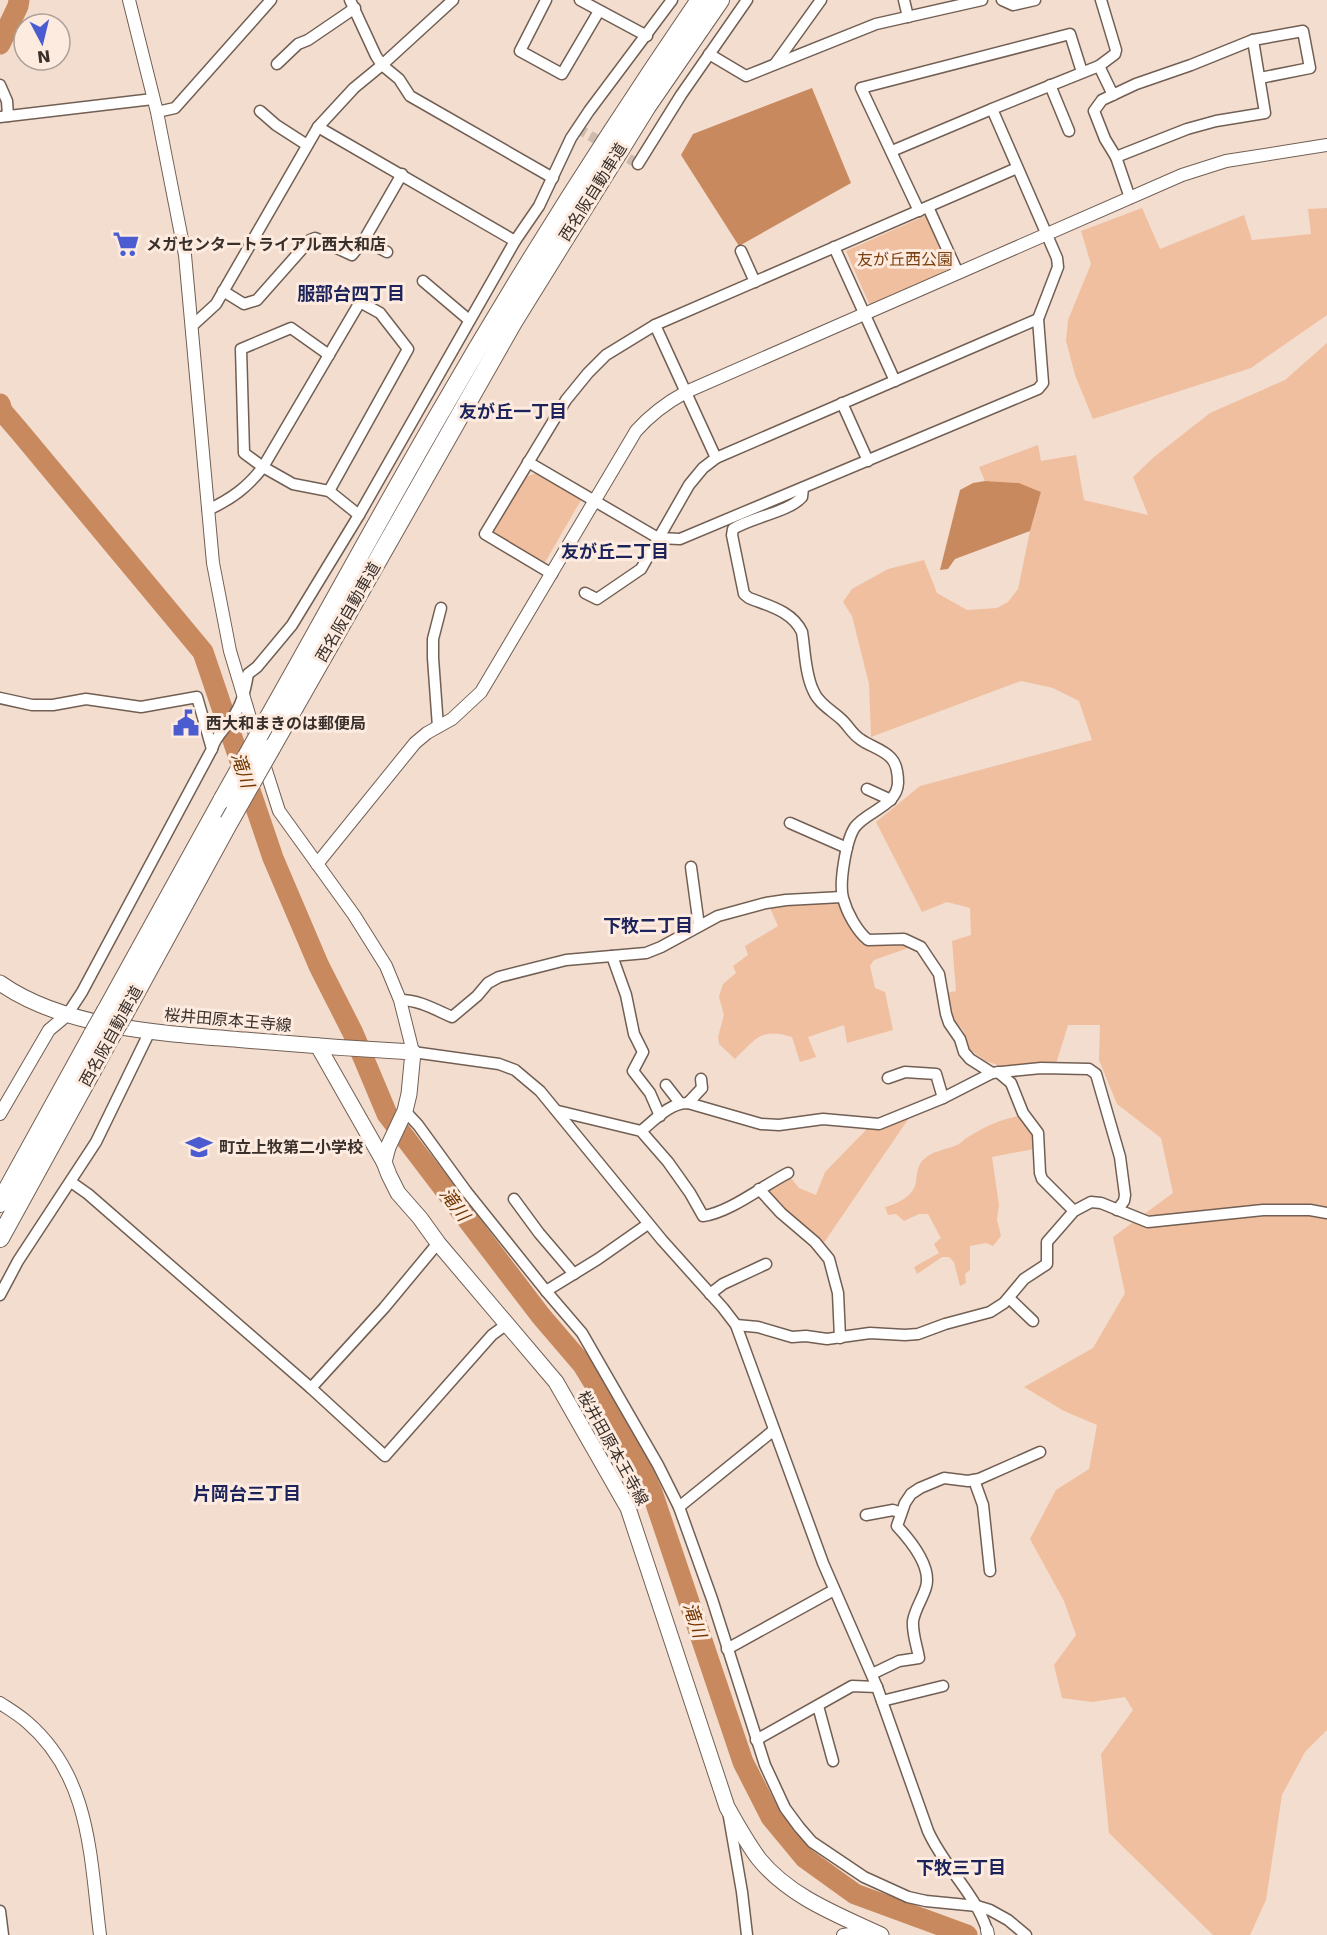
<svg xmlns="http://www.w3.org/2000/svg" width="1327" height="1935" font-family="'DejaVu Sans','Noto Sans JP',sans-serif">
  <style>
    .green { fill: #f0bf9f }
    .water { fill: #c8895e }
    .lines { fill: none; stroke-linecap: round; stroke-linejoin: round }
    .river { stroke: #c8895e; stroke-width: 21 }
    .minor-tunnel { stroke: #cebaae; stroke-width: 10; stroke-dasharray: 10 5; stroke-linecap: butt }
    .minor-casing { stroke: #725f53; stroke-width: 13 }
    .tertiary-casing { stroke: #725f53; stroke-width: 14 }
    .primary-casing { stroke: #725f53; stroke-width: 17 }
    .motorway-casing { stroke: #725f53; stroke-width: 20 }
    .minor { stroke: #fff; stroke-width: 10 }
    .tertiary { stroke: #fff; stroke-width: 12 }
    .primary { stroke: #fff; stroke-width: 15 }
    .motorway { stroke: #fff; stroke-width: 18 }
    .motorway-bridge-casing { stroke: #725f53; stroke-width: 20; stroke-linecap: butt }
    .motorway-bridge { stroke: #fff; stroke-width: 18 }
    .labels { text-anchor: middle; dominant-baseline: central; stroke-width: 6; stroke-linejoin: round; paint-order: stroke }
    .street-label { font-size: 16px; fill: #39302b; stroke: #fdebe0 }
    .poi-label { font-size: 16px; font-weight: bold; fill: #39302b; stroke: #fdebe0; text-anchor: start }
    .park-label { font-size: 16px; fill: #7d4110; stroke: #fdebe0 }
    .neighbourhood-label { font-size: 18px; font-weight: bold; fill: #1c235b; stroke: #fdebe0 }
    .water-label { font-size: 18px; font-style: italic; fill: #723701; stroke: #fdebe0 }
  </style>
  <rect width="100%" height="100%" fill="#f3ddcf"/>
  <g class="green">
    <polygon points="1142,208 1160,249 1244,215 1252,240 1311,234 1308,209 1327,208 1327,315 1251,368 1093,419 1075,375 1066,341 1068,320 1091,264 1081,231"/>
    <polygon points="927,215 952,272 871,308 846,251"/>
    <polygon points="1327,343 1327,1730 1305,1752 1282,1795 1266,1900 1250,1935 1213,1935 1109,1833 1101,1754 1133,1710 1125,1697 1092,1702 1062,1698 1054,1665 1076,1635 1064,1601 1030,1539 1056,1490 1089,1469 1097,1425 1064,1411 1024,1387 1093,1348 1125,1293 1113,1237 1173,1193 1161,1138 1117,1104 1099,1060 1100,1025 1068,1025 1056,1064 1006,1068 986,1061 970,1050 963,1030 952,1018 947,993 956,991 952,941 971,935 970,908 947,902 922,912 876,822 920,786 1092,740 1079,701 1053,688 1021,681 871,737 869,684 852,616 843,602 852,589 888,569 924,560 937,593 967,610 997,608 1008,602 1018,589 1030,531 1041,492 1019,483 985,481 979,467 1038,445 1041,461 1076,455 1084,500 1148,515 1133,477 1154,457 1210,413 1285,380"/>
    <polygon points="537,473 581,500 544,564 489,532 522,478"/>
    <path d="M840,900L863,942L905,943L911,947L874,960L870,966L875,988L885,992L893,1030L847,1043L844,1025L808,1037L816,1057L800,1062L792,1037C761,1027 756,1039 735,1059L719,1044L718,1037L724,1015L719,997L723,984L736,973L733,966L748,955L745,946L778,926L770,908L781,905Z"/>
    <polygon points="911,1115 823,1244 795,1221 764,1190 790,1177 799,1188 816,1195 825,1172 868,1128"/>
    <path d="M1019,1116C1029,1130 1036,1131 1034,1149L992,1157L999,1205L997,1220L1001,1236L993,1246L986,1243L970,1246V1270L965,1274L966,1283L960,1286L954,1262L949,1257H942L917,1274L914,1267L939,1253L934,1244L941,1238L928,1214H919L904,1221L896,1214L888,1215L885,1207C897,1204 914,1196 916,1182C917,1173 917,1167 923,1160C932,1151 945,1150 957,1145C961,1143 964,1139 968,1137C984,1127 1000,1119 1019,1116Z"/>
  </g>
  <g class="water">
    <polygon points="812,88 851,183 739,246 681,155 693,134"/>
    <polygon points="985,481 1019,483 1041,492 1030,531 955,559 948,569 940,570 960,490 973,483"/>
  </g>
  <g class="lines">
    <g class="river">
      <polyline points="0,44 18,6 19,0"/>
      <polyline points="0,404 2,411 20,432 203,652 273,858 319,966 353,1033 387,1114 541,1316 583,1365 625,1434 652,1492 743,1762 771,1817 805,1858 855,1894 967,1935"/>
    </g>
    <polyline class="minor-tunnel" points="577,128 638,164"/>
    <g class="minor-casing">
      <g id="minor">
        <polyline points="350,0 376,56 382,65 399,79 410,96 553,178"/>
        <polyline points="546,0 520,51 562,74 599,11"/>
        <polyline points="580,0 647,36"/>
        <polyline points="904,0 908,17"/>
        <polyline points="1002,0 1013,5 1035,0"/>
        <polyline points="709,54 746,76 876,24 982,0"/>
        <polyline points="277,64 298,44 308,40 355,8"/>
        <polyline points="775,64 821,0"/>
        <polyline points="1099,66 1113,95"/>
        <polyline points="0,85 7,101 8,116"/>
        <polyline points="1050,85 1069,131"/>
        <polyline points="260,111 276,125 307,145"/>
        <polyline points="157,112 175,108 271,0"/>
        <polyline points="0,117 153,99"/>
        <polyline points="318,127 515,241"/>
        <polyline points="892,151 992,109"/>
        <polyline points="1116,157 1187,129 1216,121 1265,113 1253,40"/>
        <polyline points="638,164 681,95 747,0"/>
        <polyline points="1130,198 1116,157 1105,139 1094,111 1102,100 1136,84 1191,65 1253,40 1303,31 1310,68 1260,78"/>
        <polyline points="928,207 958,273"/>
        <polyline points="919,211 861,88 1070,34 1082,72"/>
        <polyline points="364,240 387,252"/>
        <polyline points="834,247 895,381"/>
        <polyline points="741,251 755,282"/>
        <polyline points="423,281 469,320"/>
        <polyline points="223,291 244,304 257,300 310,240 315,238 352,255 364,240 402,174"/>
        <polyline points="655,325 716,458"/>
        <polyline points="192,326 216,304 318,127 354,88 382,65 453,0"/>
        <polyline points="329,355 291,328 241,349 244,453 263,467 293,484 329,491 359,515"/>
        <polyline points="842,403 868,461"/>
        <polyline points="528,462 658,538 680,539 1038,389 1043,383 1038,319 1058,267 1057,258 992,109 1099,66 1115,54 1116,50 1101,0"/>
        <path d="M803,488L802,497C789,512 752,517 733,529L732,535L744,594L749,598C769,606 792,611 802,632C805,650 805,673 813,690C818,703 831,710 841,719C848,725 852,734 860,739C869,746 883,749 891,758C897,764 898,775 898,783C897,806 867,811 855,827C846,840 839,883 843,898C847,913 857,931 868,940L904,939L921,947L939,974L946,1014L949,1023L960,1039L964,1052L970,1059L992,1073"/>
        <path d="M208,510C231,499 247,488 263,467L360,302L380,313L408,349L329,491"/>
        <polyline points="552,574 485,534 566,400 588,373 606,355 655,325 1017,168"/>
        <polyline points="585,593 597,599 641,569 689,485 703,468 716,458 1038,319"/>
        <polyline points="0,698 32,705 53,705 86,699 141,707 197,697 212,749"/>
        <polyline points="438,727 433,658 433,639 441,608"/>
        <polyline points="867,789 891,800"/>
        <polyline points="790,823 847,848"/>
        <polyline points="691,867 699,926"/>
        <polyline points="612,956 626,995 634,1034 643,1052 633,1071 650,1093 660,1116"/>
        <path d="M400,1000C419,1000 434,1009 452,1017L477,996L488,983L499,977L566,960L646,953L661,947L718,916L766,903L786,900L842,897"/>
        <path d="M67,1015L82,992L212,749C215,737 224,730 231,720C242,705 245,691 248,674L257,667L292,625L359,515L515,241L539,206L571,138L589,111L672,0"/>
        <path d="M413,1052L499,1064L515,1070L540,1091L662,1240L723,1308L736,1325L823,1563L877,1687L928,1831C944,1867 975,1893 987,1930"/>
        <polyline points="998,1072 1011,1083 1023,1113 1038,1133 1040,1173 1042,1179 1074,1211"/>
        <polyline points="888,1078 905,1072 936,1074 943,1098"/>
        <polyline points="666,1085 680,1103"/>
        <polyline points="688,1103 702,1088 701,1079"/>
        <polyline points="405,1111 418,1125 466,1191 546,1291 582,1333 658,1465 679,1507 712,1599 765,1765 785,1808 799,1827 812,1842 864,1877 908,1897 926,1901 977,1906 990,1910 1008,1920 1026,1935"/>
        <path d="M558,1111L641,1131L668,1162L690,1193L703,1216C729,1213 764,1185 788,1173"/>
        <path d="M641,1131C655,1120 669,1103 688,1103L761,1124L779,1125L823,1119L879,1124L943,1098L992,1073L1041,1068L1089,1069L1096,1074L1120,1157L1125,1195L1124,1201L1117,1210"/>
        <polyline points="71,1182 88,1194 311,1388 385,1456 492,1335 507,1324"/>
        <polyline points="759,1189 781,1213 815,1242 829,1259 838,1293 840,1338"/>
        <polyline points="514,1199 539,1233 574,1274"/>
        <polyline points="546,1291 598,1259 648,1224"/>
        <polyline points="710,1294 723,1284 766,1264"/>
        <polyline points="0,1295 18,1261 96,1142 150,1031"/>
        <polyline points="1009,1298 1033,1321"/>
        <polyline points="736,1325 758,1327 792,1337 806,1336 827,1339 870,1333 905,1335 918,1334 945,1324 990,1312 1004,1303 1024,1279 1047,1264 1047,1242 1074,1211 1091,1202 1101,1203 1148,1222 1263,1210 1310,1210 1327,1213"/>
        <polyline points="311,1388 384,1308 438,1243"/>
        <polyline points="974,1480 983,1505 990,1571"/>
        <polyline points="679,1507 774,1430"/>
        <polyline points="866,1515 893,1510 901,1513"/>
        <polyline points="727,1649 834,1590"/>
        <path d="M872,1674L899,1661L919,1658C917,1646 912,1633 913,1621C915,1609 923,1598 926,1587C932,1566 910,1540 897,1526L905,1503L911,1494L920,1488L944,1478L968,1481L979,1479L1040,1452"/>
        <polyline points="882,1701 943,1686"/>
        <polyline points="818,1706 833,1761"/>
        <polyline points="756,1740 852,1686 877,1687"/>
        <polyline points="729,1817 742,1892 747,1935"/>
        <polyline points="0,1911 3,1935"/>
      </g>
    </g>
    <g class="tertiary-casing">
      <g id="tertiary">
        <polyline points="129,0 157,112 185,255 213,563 230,651 257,741"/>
        <polyline points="262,758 279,811 354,915 386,966 400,1000 413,1052"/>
        <path d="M317,864L415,743L427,733L452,719L481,692L636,431C651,414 666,403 686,392L1182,175L1226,161L1327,145"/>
        <polyline points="0,1114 49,1030 67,1015"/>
        <path d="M0,1703C9,1709 19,1715 27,1722C91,1777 90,1857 100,1935"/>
        <polyline points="987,1930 988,1935"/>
        <polyline points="843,1935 872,1931"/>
      </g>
    </g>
    <g class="primary-casing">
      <g id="primary">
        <path d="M0,983C65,1029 168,1034 245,1040C301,1045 357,1049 413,1052L409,1094L405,1111L388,1147L384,1162L389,1175L398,1193L420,1218L438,1243L556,1382L628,1508L727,1807C737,1825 747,1843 759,1859C790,1897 838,1915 881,1935"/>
        <polyline points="318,1046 384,1162"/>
      </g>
    </g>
    <g class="motorway-casing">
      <g id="motorway">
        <path d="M264,726C322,624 378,520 437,418C519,275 607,136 700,0"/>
        <polyline points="271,748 513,322 647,106 720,0"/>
        <polyline points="106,1011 223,799"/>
        <polyline points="124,1014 229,822"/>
        <polyline points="0,1203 93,1034"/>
        <polyline points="0,1238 111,1036"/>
      </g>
    </g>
    <use href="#minor" class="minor"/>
    <use href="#tertiary" class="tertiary"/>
    <use href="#primary" class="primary"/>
    <use href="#motorway" class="motorway"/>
    <g class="motorway-bridge-casing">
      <g id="motorway-bridge">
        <polyline points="223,799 264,726"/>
        <polyline points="229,822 271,748"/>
        <polyline points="93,1034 106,1011"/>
        <polyline points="111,1036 124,1014"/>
      </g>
    </g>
    <use href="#motorway-bridge" class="motorway-bridge"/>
  </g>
  <defs>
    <g id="supermarket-bare" transform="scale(2.07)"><path d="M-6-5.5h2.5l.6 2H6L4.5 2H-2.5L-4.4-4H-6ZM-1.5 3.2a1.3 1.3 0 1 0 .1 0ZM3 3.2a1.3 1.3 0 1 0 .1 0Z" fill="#4b5bd0" stroke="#fdebe0" stroke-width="2.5" paint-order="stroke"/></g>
    <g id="civic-bare" transform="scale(2.07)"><path d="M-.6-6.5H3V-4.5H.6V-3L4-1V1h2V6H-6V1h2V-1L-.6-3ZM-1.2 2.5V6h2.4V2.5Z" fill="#4b5bd0" stroke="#fdebe0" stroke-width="2.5" paint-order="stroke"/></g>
    <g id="school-bare" transform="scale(2.07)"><path d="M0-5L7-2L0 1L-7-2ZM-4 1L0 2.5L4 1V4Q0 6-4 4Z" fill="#4b5bd0" stroke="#fdebe0" stroke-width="2.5" paint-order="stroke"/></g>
  </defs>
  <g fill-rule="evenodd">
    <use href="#supermarket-bare" x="126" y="244"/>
    <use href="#civic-bare" x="186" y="723"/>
    <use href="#school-bare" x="199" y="1147"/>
  </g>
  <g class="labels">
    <g class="street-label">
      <text transform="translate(593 192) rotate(-58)">西名阪自動車道</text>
      <text transform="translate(348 612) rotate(-60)">西名阪自動車道</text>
      <text transform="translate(228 1020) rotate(5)">桜井田原本王寺線</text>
      <text transform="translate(111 1036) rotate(-61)">西名阪自動車道</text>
      <text transform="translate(613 1448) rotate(61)">桜井田原本王寺線</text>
    </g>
    <g class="poi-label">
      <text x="146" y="244">メガセンタートライアル西大和店</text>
      <text x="206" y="723">西大和まきのは郵便局</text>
      <text x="219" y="1147">町立上牧第二小学校</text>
    </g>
    <g class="park-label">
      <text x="905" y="259">友が丘西公園</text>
    </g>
    <g class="neighbourhood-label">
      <text x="351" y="293">服部台四丁目</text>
      <text x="513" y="411">友が丘一丁目</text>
      <text x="615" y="551">友が丘二丁目</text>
      <text x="648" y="925">下牧二丁目</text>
      <text x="247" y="1493">片岡台三丁目</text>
      <text x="961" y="1867">下牧三丁目</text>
    </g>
    <g class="water-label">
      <text transform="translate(243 770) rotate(71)">滝川</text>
      <text transform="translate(455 1204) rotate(53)">滝川</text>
      <text transform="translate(695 1620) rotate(71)">滝川</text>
    </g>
  </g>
  <g transform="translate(42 42) rotate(173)"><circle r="28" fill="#fdebe0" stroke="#afa098" stroke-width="1.5"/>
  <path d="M0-4.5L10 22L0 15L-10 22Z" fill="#4b5bd0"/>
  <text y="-9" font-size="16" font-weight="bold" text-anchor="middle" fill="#39302b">N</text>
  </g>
</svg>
